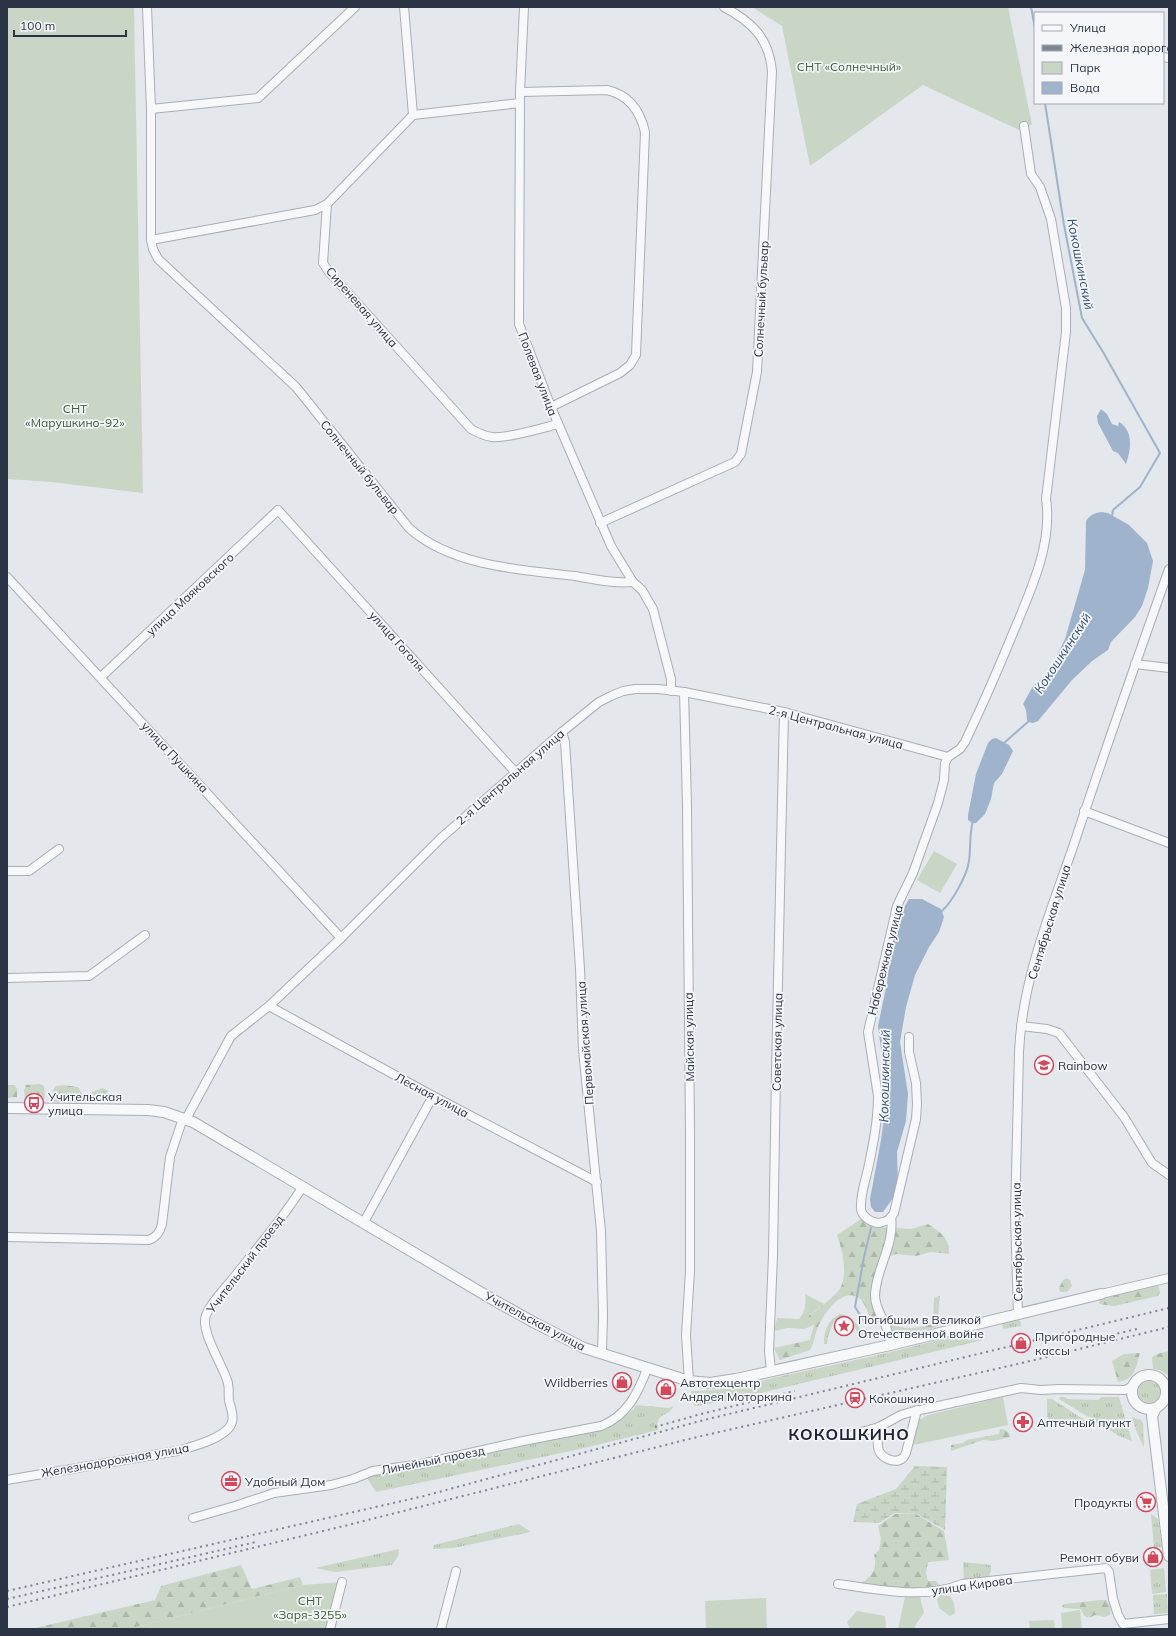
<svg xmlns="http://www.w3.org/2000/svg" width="1176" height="1636" font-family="Mulish,sans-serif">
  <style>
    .grass { fill: url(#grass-tufts) }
    .forest { fill: url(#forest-firs) }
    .wetland { fill: url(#wetland-marsh) }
    .green { fill: #c9d6c5 }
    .water { fill: #9fb4cc }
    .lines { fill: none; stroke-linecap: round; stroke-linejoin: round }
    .stream { stroke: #9fb4cc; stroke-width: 2 }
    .minor-casing { stroke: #a9aeb7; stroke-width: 10 }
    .tertiary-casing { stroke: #a9aeb7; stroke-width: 12 }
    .minor { stroke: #f7f8fa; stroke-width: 8 }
    .tertiary { stroke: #f7f8fa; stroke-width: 10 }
    .rail { stroke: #7d8696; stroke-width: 2; stroke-dasharray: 2 4; stroke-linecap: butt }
    .labels { text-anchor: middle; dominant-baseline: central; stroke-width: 3.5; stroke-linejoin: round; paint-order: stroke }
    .park-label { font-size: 12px; fill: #3f6138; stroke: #f4f6f9 }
    .street-label { font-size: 12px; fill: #2b3445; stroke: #f4f6f9 }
    .poi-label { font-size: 12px; fill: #2b3445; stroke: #f4f6f9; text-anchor: start }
    .water-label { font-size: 13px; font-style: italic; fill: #34527a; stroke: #f4f6f9 }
    .district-label { font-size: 16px; font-weight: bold; letter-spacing: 1px; fill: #1d2536; stroke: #f4f6f9 }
  </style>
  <defs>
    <pattern id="grass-tufts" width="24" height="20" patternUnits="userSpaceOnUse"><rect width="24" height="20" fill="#c9d6c5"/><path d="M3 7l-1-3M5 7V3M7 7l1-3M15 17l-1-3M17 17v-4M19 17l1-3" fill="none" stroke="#adb8ab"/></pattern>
    <pattern id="forest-firs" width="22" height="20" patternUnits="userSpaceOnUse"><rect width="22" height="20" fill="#c9d6c5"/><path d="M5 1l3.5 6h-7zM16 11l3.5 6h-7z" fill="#adb8ab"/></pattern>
    <pattern id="wetland-marsh" width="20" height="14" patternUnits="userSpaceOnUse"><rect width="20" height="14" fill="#c9d6c5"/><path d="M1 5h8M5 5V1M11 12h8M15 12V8" fill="none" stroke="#adb8ab"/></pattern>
  </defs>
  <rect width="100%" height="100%" fill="#e4e7ec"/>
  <g class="grass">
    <polygon points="1017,1319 1021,1322 1021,1326 1003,1329 1002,1322"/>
    <path d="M960,1334L983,1340L728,1401L695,1406L691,1400V1391C724,1392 759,1381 791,1374C847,1362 904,1350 960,1334Z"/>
    <circle cx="1149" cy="1392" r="11"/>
    <polygon points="1060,1397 1065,1397 1068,1399 1098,1400 1102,1397 1119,1397 1132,1441 1119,1436 1059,1399"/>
    <polygon points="1047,1399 1052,1399 1091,1424 1050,1420 1047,1417"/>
    <path d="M636,1405L669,1408L674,1406C666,1419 656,1411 658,1430L580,1449L376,1492L367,1478L371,1475L424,1468L541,1441L603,1429L614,1425L634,1409Z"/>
    <polygon points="1132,1417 1141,1420 1143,1423 1144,1448 1136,1430"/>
    <polygon points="1151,1514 1158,1519 1162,1547 1154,1548"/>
    <polygon points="519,1524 531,1532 453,1548 433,1549 434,1545"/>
    <polygon points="399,1549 398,1556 392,1565 336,1572 315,1568"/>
    <polygon points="963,1562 991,1565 991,1571 988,1579 967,1581 964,1579"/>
    <polygon points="1164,1568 1166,1592 1152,1594 1150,1570"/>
    <polygon points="1167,1594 1168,1613 1154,1614 1153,1595"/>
  </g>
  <g class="forest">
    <polygon points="40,1084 44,1086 45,1097 44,1099 29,1100 25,1097 24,1091 26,1085"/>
    <polygon points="7,1085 15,1085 17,1089 17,1097 7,1098"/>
    <polygon points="63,1085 78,1087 83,1096 83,1103 56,1102 53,1100 53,1090 56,1086"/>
    <polygon points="102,1088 107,1090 109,1095 108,1098 98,1100 91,1094 92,1092"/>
    <path d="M861,1219L876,1227L911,1229L928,1224C940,1232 950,1238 949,1254L931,1252L916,1256L896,1254L885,1258C885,1271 881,1283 880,1295C879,1300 882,1305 884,1310C892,1334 914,1329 933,1324L934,1298L940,1296L937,1327L905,1334H891L889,1325L871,1320C868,1314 866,1305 861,1300C844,1284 824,1313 818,1327C815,1334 814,1343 810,1350L780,1360L774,1348L810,1340L814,1325L808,1316C817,1310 836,1296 841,1287C848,1272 842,1249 837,1235Z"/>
    <polygon points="1067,1278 1070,1280 1072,1286 1067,1292 1060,1292 1059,1288 1063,1280"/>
    <polygon points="1158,1285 1160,1292 1158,1296 1114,1306 1099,1304 1100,1298"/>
    <path d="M840,1314C853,1316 858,1324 863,1335L859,1337C856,1327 851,1320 841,1318L834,1321L828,1336L827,1344H824C824,1331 827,1320 840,1314Z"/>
    <polygon points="1169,1351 1169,1376 1160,1370 1153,1369 1152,1357 1157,1354"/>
    <path d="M1140,1353C1136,1367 1135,1380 1118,1382L1112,1361L1124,1354Z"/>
    <path d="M1000,1429C1005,1429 1010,1432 1010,1437L994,1441L983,1440L951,1451V1445L963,1443L967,1440L999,1434Z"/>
    <path d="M895,1514H916L944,1531L949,1560L928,1562L926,1573L928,1581H936L941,1586L918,1590L859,1585C871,1577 878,1570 874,1555L879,1550L881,1539L878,1526Z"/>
    <polygon points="241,1565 252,1589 300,1577 303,1585 128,1629 31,1629 155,1600 161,1586"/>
    <path d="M1101,1600H1106C1110,1605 1112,1609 1110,1615L1104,1617L1095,1615C1087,1620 1084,1617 1081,1609L1064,1608L1062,1606L1064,1604Z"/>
  </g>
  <polygon class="wetland" points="915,1466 947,1467 945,1530 917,1514 895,1513 879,1523 853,1522 857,1504 896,1489"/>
  <g class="green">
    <polygon points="7,7 134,7 143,493 51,482 7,479"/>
    <polygon points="752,7 1008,7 1032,125 1024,126 1021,131 923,85 810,166 782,26"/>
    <polygon points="934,851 957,864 940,893 917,880"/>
    <path d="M805,1294L824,1304L808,1316L814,1325L804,1329L788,1328L774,1331L777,1318L799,1319C806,1311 806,1304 805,1294Z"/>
    <polygon points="1003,1397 1008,1425 913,1445 919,1420 928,1415"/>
    <polygon points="342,1582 330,1629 128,1629 303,1585"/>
    <polygon points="941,1595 950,1596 954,1603 955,1613 950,1616 939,1608 937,1599"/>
    <polygon points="905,1597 920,1597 924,1613 916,1624 915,1629 898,1629"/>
    <polygon points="766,1598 767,1629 706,1629 705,1601"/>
    <polygon points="1080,1610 1082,1629 1062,1629 1061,1613"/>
    <polygon points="857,1611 885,1616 886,1629 850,1629 847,1622"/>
    <polygon points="1054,1620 1055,1629 1030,1629 1029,1621"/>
  </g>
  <g class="water">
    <path d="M1101,409L1107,414L1112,424L1118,426L1119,422C1134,431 1131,450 1126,464L1118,453L1113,451L1098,423L1097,416Z"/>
    <path d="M1101,512L1108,513L1129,525L1147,543L1153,561L1148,588L1142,606L1135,617L1111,642L1108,650L1092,661L1072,680L1038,721L1033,723L1028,722C1025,717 1029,713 1023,704L1033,686L1048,673L1065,639L1085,570L1086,521C1090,515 1094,513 1101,512Z"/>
    <polygon points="996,738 1009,745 1013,751 1002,774 994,783 991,799 985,814 976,823 972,823 968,820 968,815 976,774 988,743 992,739"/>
    <polygon points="909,899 922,899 941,909 944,917 939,932 929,947 915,975 906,1007 900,1042 908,1094 906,1121 897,1152 898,1183 893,1198 883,1212 875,1212 871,1207 870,1199 881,1140 886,1103 884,1072 878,1026 887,983 891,944 902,911"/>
  </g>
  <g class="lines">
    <g class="stream">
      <polyline points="1031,7 1035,28"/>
      <polyline points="1045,103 1064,225 1082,318 1103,352 1160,453 1140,487 1113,510 1112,516"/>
      <polyline points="1004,743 1029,721"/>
      <path d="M941,912C952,902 967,876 969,861C971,848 969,834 973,821"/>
      <polyline points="866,1324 855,1307 864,1257 871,1228"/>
    </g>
    <g class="minor-casing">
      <g id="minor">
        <polyline points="147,7 151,109 258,98 355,7"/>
        <polyline points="404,7 413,115"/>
        <polyline points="524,7 520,92 519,324 551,407 611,546 633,582 642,590 653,609 671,679 671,691"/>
        <polyline points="1163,57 1169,58"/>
        <path d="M520,92L607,90C629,95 640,110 645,132L636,355L630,365L620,373L551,407"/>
        <path d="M151,109V240L153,249L158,259L296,387L409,528C451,566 521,570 575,576C593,579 614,584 633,582"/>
        <path d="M327,204L323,263L329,272L471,429C478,433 485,436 492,437C506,439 542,428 558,424"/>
        <polyline points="151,240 315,210 327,204 413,115 520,103"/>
        <path d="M600,523L735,462L741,454L757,372L772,71C769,38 752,22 724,7"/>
        <polyline points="7,577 341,938"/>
        <polyline points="1135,664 1169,668"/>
        <polyline points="101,677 278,510 516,773"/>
        <polyline points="684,692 687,805 690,1133 690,1271 686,1335 689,1381"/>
        <polyline points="562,732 565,742 580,969 583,1050 601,1231 603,1315 602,1354"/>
        <path d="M948,757L960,749L965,742C982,706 998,670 1013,633C1030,592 1053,544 1046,499L1066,332V308L1051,219L1040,187L1031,174L1024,126"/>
        <polyline points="1084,811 1169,843"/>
        <polyline points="7,871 29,871 59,849"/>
        <polyline points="7,978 89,976 145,935"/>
        <polyline points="269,1006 433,1096 597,1182"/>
        <polyline points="1021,1026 1047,1029 1059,1033 1124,1117 1152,1163 1169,1175"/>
        <path d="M909,1037V1052L916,1083L917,1104L916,1119L894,1213C891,1219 886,1222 879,1223C872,1223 862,1217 861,1209C860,1196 865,1182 868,1169C873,1145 878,1121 878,1096L868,1032L897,906L913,873L938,803L944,780L945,763L948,757"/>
        <polyline points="186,1119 231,1036 269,1006 341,938 441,838 562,732 599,702 611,696 623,691 635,689 658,689 684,692 784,712 948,757"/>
        <path d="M891,1217C895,1245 876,1268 875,1295C875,1307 881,1315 885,1324C888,1331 889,1338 891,1345"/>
        <polyline points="364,1222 433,1096"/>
        <path d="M7,1237L149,1240C157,1237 160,1232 162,1224L170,1157L183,1118"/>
        <polyline points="1101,1294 1169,1278"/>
        <path d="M1018,1315L1015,1215L1019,1052C1022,982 1049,915 1072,850C1103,756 1136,662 1169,569"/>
        <polyline points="771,1371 769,1351 773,1255 776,1072 784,712"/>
        <path d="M879,1427C879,1433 877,1441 878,1447C879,1457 894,1465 903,1458C904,1457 905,1455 906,1453L917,1410"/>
        <polyline points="854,1434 879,1427 901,1415 911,1412 1021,1388 1041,1390 1059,1389 1125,1390 1133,1386"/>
        <path d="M7,1480L177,1451C191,1447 228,1438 232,1422C234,1415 231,1408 229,1401C228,1394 230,1387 227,1380C222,1364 200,1331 206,1315C212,1300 226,1288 235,1276C257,1248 285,1216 303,1186"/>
        <path d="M193,1518L235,1506L274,1493L331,1485L353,1479L373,1471L421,1464L523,1441L601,1426C627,1416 638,1393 647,1369"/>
        <path d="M838,1584C877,1589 924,1600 962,1584L1106,1568L1109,1572L1113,1599L1118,1615L1123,1624L1169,1619"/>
        <polyline points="330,1629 342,1582"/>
        <polyline points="441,1629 456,1571"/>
      </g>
    </g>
    <g class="tertiary-casing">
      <g id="tertiary">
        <polyline points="7,1108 148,1110 164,1112 193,1122 492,1299 535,1323 584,1348 689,1381 710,1383 736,1379 890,1345 1101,1294"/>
        <circle cx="1149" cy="1392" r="17"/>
        <polyline points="1156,1408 1152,1416 1169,1556"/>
      </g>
    </g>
    <use href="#minor" class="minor"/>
    <use href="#tertiary" class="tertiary"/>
    <g class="rail">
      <polyline points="1094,1339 1137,1329"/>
      <polyline points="655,1427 701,1414 795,1391"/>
      <polyline points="7,1591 424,1496 704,1420 1169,1308"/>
      <polyline points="7,1599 256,1542"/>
      <polyline points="7,1607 344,1526 693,1438 1022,1363 1169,1327"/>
    </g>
  </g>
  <defs>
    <g id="school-ring" transform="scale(1)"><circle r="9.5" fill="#f4f6f9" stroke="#d1495b" stroke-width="1.5"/><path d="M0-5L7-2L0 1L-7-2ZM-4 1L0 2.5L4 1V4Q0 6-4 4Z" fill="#d1495b"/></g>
    <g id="bus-ring" transform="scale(1)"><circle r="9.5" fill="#f4f6f9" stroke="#d1495b" stroke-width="1.5"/><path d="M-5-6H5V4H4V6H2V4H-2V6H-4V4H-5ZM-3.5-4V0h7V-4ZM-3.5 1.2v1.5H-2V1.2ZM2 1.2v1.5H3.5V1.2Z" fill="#d1495b"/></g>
    <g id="sight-ring" transform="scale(1)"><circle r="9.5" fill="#f4f6f9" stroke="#d1495b" stroke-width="1.5"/><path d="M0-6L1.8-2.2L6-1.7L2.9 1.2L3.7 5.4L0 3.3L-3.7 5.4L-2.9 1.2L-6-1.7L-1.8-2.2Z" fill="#d1495b"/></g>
    <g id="shop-ring" transform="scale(1)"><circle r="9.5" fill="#f4f6f9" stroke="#d1495b" stroke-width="1.5"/><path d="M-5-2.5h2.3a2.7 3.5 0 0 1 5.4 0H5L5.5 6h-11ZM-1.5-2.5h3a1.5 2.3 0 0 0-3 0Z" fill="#d1495b"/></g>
    <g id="station-ring" transform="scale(1)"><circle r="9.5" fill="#f4f6f9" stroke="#d1495b" stroke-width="1.5"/><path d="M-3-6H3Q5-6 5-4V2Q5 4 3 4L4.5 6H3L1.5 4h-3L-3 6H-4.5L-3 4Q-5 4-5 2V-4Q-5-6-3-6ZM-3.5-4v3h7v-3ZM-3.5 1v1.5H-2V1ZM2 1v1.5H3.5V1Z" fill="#d1495b"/></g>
    <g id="pharmacy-ring" transform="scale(1)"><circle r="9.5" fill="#f4f6f9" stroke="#d1495b" stroke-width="1.5"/><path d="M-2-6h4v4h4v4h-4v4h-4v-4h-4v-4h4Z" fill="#d1495b"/></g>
    <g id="office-ring" transform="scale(1)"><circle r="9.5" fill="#f4f6f9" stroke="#d1495b" stroke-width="1.5"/><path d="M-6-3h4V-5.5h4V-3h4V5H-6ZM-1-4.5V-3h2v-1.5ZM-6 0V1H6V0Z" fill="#d1495b"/></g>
    <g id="supermarket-ring" transform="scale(1)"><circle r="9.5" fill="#f4f6f9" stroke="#d1495b" stroke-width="1.5"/><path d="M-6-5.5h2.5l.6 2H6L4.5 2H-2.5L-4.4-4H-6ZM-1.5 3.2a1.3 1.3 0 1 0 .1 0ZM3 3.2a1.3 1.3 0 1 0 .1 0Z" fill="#d1495b"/></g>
  </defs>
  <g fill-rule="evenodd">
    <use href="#school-ring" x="1044" y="1065"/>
    <use href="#bus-ring" x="34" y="1103"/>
    <use href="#sight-ring" x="844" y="1326"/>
    <use href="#shop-ring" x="1021" y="1343"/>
    <use href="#shop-ring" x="622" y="1382"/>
    <use href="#shop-ring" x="666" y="1389"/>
    <use href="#station-ring" x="855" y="1398"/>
    <use href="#pharmacy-ring" x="1023" y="1422"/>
    <use href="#office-ring" x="231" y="1481"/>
    <use href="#supermarket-ring" x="1146" y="1502"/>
    <use href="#shop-ring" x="1153" y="1557"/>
  </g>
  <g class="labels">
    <g class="park-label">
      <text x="849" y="66">СНТ «Солнечный»</text>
      <text x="75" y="408">СНТ<tspan x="75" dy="14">«Марушкино-92»</tspan></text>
      <text x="310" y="1600">СНТ<tspan x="310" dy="14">«Заря-3255»</tspan></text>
    </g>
    <g class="street-label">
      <text transform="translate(761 299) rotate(-87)">Солнечный бульвар</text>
      <text transform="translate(362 307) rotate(49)">Сиреневая улица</text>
      <text transform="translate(538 374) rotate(69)">Полевая улица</text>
      <text transform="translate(360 467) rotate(51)">Солнечный бульвар</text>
      <text transform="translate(190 594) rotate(-43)">улица Маяковского</text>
      <text transform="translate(397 641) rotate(48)">улица Гоголя</text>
      <text transform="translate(836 727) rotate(15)">2-я Центральная улица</text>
      <text transform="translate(175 757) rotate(47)">улица Пушкина</text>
      <text transform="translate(510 777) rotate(-41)">2-я Центральная улица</text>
      <text transform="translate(1049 922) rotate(-73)">Сентябрьская улица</text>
      <text transform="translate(885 960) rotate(-76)">Набережная улица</text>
      <text transform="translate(689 1037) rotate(-91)">Майская улица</text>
      <text transform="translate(777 1042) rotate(-89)">Советская улица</text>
      <text transform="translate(585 1043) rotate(-94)">Первомайская улица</text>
      <text transform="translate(432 1095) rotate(28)">Лесная улица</text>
      <text transform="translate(1017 1242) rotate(-91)">Сентябрьская улица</text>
      <text transform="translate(245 1264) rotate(-53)">Учительский проезд</text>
      <text transform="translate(535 1321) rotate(28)">Учительская улица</text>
      <text transform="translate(115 1460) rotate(-10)">Железнодорожная улица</text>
      <text transform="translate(433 1460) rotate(-11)">Линейный проезд</text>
      <text transform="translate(972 1585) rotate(-8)">улица Кирова</text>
    </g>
    <g class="poi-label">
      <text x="1058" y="1065">Rainbow</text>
      <text x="48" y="1096">Учительская<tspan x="48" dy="14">улица</tspan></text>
      <text x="858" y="1319">Погибшим в Великой<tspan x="858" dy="14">Отечественной войне</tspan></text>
      <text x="1035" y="1336">Пригородные<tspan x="1035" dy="14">кассы</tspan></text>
      <text x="608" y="1382" text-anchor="end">Wildberries</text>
      <text x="680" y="1382">Автотехцентр<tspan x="680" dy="14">Андрея Моторкина</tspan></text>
      <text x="869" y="1398">Кокошкино</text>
      <text x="1037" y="1422">Аптечный пункт</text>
      <text x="245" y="1481">Удобный Дом</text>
      <text x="1132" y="1502" text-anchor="end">Продукты</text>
      <text x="1139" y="1557" text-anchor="end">Ремонт обуви</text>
    </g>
    <g class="water-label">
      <text transform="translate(1081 264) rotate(79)">Кокошкинский</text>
      <text transform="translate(1062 653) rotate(-57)">Кокошкинский</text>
      <text transform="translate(884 1076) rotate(-89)">Кокошкинский</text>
    </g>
    <g class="district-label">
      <text x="849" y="1434">КОКОШКИНО</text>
    </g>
  </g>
  <rect width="1176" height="1636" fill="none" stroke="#2b3445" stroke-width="16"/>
  <rect x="1034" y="12" width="130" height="92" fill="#f4f6f9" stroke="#a4a8b1"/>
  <rect x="1042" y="25" width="20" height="6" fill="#f7f8fa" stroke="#a4a8b1"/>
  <text x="1070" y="32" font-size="12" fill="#2b3445">Улица</text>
  <rect x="1042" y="45" width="20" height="6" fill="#7d8696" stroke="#a4a8b1"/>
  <text x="1070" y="52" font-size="12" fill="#2b3445">Железная дорога</text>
  <rect x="1042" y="62" width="20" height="12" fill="#c9d6c5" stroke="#a4a8b1"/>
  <text x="1070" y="72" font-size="12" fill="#2b3445">Парк</text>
  <rect x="1042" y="82" width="20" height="12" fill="#9fb4cc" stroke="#a4a8b1"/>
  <text x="1070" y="92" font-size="12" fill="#2b3445">Вода</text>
  <path d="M14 30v6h112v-6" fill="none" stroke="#2b3445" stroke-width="2"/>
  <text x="20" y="30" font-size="12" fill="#2b3445" stroke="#f4f6f9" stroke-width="3" paint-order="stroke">100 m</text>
</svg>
